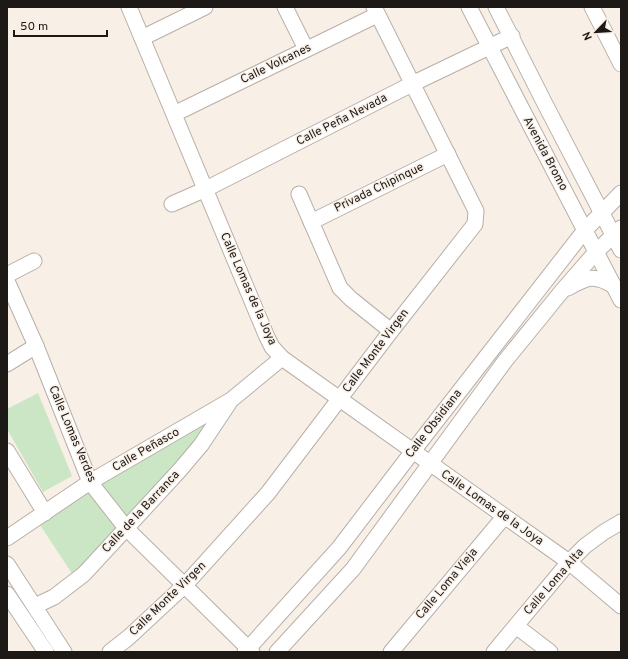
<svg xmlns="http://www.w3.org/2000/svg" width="628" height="659" font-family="Overpass,sans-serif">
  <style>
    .green { fill: #cae6c5 }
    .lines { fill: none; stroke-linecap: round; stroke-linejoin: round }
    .minor-casing { stroke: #b8afa8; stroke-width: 17 }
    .minor { stroke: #fff; stroke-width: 15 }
    .labels { text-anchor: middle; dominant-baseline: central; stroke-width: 3; stroke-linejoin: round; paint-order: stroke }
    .street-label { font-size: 12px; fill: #1c1917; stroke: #f8efe7 }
  </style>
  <rect width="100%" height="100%" fill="#f8efe7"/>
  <g class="green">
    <polygon points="38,393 72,476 43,492 7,429 7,409"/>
    <polygon points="222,410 127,523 95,483"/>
    <polygon points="89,485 123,527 75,578 38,522"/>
  </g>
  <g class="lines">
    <g class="minor-casing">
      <g id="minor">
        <polyline points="129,7 267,337 272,347 282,358 569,562 621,606"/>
        <polyline points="285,7 306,49"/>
        <polyline points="469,7 621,300"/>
        <polyline points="496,7 544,102 621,250"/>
        <polyline points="592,7 621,64"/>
        <polyline points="142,38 205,7"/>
        <polyline points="174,114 377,15"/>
        <polyline points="299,194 340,288 351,299 391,331"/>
        <polyline points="172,204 206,189 412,84 512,36"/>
        <polyline points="311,222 448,154"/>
        <polyline points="7,275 34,261"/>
        <polyline points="7,281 36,346 90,482 126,528 252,652"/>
        <path d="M568,288C587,277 594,274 614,286"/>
        <polyline points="7,364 36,346"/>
        <polyline points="7,451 45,513"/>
        <polyline points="7,538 90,482 231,400 282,358"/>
        <polyline points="7,564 64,652"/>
        <polyline points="7,594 46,652"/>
        <polyline points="35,606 54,597 84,574 179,471 201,445 229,403"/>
        <polyline points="516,626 550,652"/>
        <polyline points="110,652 129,637 185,585 268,493 391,331 475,224 476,211 374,7"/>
        <polyline points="245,652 339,548 413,451 585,230 621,193"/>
        <polyline points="277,652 353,569 505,361 562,291 596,252 621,228"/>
        <polyline points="391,652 504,517"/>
        <polyline points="494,652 569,562 585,546 604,532 621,522"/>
      </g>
    </g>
    <use href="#minor" class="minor"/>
  </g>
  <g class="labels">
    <g class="street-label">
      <text transform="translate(276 64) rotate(-26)">Calle Volcanes</text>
      <text transform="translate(342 120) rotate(-27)">Calle Peña Nevada</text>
      <text transform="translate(545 154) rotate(62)">Avenida Bromo</text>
      <text transform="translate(379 188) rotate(-26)">Privada Chipinque</text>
      <text transform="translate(248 289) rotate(66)">Calle Lomas de la Joya</text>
      <text transform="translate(376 351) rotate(-53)">Calle Monte Virgen</text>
      <text transform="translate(434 424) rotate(-52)">Calle Obsidiana</text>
      <text transform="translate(72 434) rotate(67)">Calle Lomas Verdes</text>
      <text transform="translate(146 450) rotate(-30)">Calle Peñasco</text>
      <text transform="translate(492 508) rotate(35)">Calle Lomas de la Joya</text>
      <text transform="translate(141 512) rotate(-47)">Calle de la Barranca</text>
      <text transform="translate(554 582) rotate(-49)">Calle Loma Alta</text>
      <text transform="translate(447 584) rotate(-50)">Calle Loma Vieja</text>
      <text transform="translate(168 599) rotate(-44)">Calle Monte Virgen</text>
    </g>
  </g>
  <rect width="628" height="659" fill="none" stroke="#1c1917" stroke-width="16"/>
  <g transform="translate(596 32) rotate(245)" stroke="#f8efe7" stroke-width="3" paint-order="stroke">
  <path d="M0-3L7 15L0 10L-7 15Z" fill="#1c1917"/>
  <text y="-6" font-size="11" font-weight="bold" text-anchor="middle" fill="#1c1917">N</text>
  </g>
  <path d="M14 30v6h93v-6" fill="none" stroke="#1c1917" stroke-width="2"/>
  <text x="20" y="30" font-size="12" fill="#1c1917" stroke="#f8efe7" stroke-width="3" paint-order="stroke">50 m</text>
</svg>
